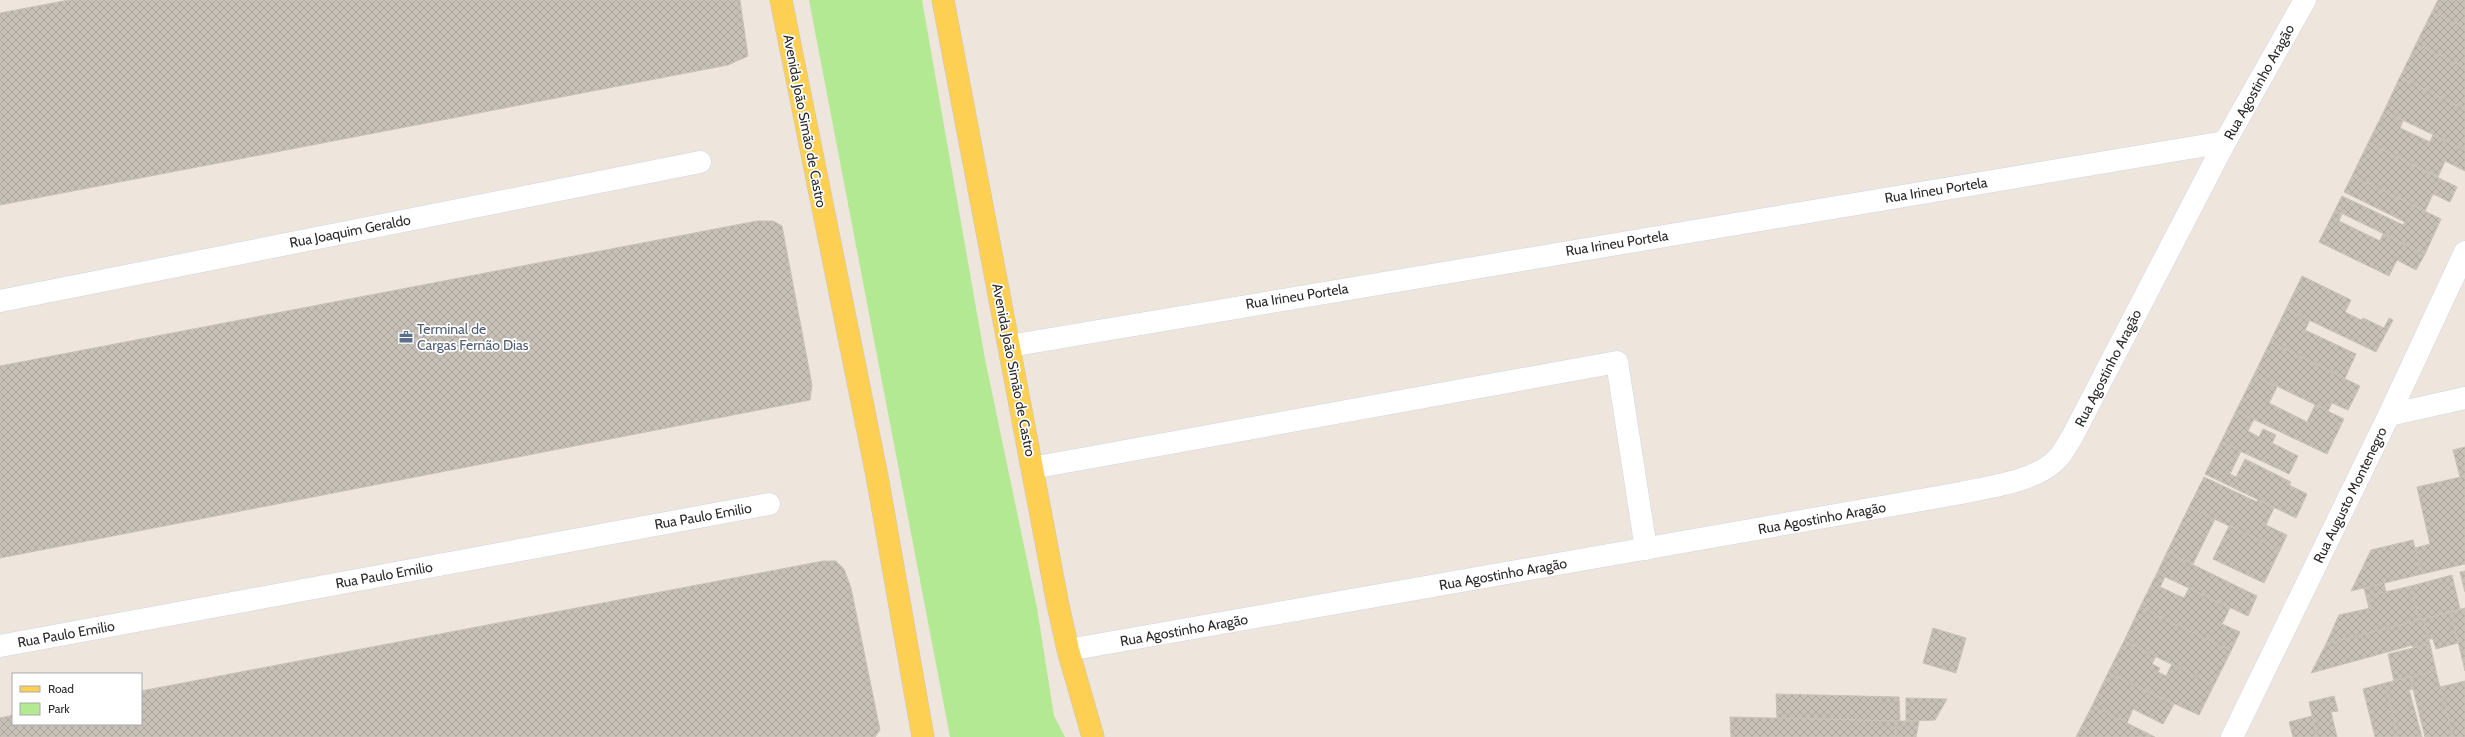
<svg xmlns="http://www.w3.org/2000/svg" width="2465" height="737" font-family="Cabin,sans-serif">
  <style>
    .park { fill: #b3e993 }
    .building { fill: url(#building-cross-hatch); stroke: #cac2b5 }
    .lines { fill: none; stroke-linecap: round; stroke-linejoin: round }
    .minor-casing { stroke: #d1d5e5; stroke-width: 23 }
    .major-casing { stroke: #c8c8c8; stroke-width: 23 }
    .minor { stroke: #fff; stroke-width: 22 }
    .major { stroke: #fdcf52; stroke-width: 22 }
    .labels { text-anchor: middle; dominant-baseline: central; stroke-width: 3.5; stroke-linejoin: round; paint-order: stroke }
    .street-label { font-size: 14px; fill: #2b2b2b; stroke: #fff }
    .service-label { font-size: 14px; fill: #4e5e75; stroke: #fff; text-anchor: start }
  </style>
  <defs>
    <pattern id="building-cross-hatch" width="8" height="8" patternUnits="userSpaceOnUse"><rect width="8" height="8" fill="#c6c0b7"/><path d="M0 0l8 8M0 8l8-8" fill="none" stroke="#aaa59e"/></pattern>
  </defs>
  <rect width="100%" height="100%" fill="#eee5dc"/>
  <polygon class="park" points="809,0 922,0 985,359 1037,608 1054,716 1065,737 950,737"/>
  <g class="building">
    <polygon points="69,0 740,0 748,56 728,65 0,205 0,13"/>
    <polygon points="2438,0 2465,0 2465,28 2432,12"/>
    <polygon points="2432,12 2465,28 2465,68 2416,44"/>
    <polygon points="2416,44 2465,68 2465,109 2400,77"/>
    <polygon points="2400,77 2465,109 2465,150 2384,111"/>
    <polygon points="2384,111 2403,121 2400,128 2430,142 2433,135 2465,150 2465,171 2445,161 2438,177 2368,143"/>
    <polygon points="2368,143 2457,187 2450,202 2433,194 2425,211 2352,176"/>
    <polygon points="2352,176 2441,219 2425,254 2335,210 2342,196 2403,225 2405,222 2344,192"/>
    <polygon points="2335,210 2342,214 2339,221 2380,241 2383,234 2425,254 2416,270 2397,260 2389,276 2319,242"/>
    <polygon points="757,221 773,221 782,226 812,385 810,400 0,558 0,366"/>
    <polygon points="2302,276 2351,300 2345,312 2361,320 2363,318 2384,328 2389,318 2393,320 2376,352 2286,309"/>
    <polygon points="2286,309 2310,320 2305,330 2356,354 2345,378 2270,342"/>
    <polygon points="2270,342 2360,386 2348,410 2332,403 2328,411 2254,375"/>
    <polygon points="2254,375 2277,387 2269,403 2307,422 2315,405 2344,419 2327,454 2236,411"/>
    <polygon points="2236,411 2254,419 2248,431 2259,437 2263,429 2276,435 2272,443 2298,456 2289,474 2221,442"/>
    <polygon points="2221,442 2241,451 2230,474 2236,477 2245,459 2291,482 2289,485 2307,494 2296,518 2205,474"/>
    <polygon points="2465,447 2465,476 2460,477 2453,450"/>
    <polygon points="2465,476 2465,564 2422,574 2415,548 2430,544 2417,487"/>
    <polygon points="2204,477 2257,502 2258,500 2274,508 2266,525 2287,535 2280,550 2189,507"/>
    <polygon points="2189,507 2215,519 2193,564 2167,552"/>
    <polygon points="2229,526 2280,550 2264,583 2213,559"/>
    <polygon points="2413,540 2422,574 2351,591 2371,550"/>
    <polygon points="2167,552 2257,596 2248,616 2157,573"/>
    <polygon points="823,561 836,561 844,569 851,588 880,730 875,737 0,737 0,718 13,715 13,724 141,724 141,691"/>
    <polygon points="2465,571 2465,592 2460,572"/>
    <polygon points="2157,573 2165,577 2160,587 2184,598 2189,588 2230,608 2222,624 2240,632 2231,651 2140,607"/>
    <polygon points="2452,575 2460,609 2419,620 2411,586"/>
    <polygon points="2384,583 2386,592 2368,596 2371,608 2369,608 2364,588"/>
    <polygon points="2411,586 2419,620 2326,644 2339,615 2371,608 2368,596"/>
    <polygon points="2140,607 2231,651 2214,685 2124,641"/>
    <polygon points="2465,608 2465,671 2451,612"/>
    <polygon points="2451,612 2458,643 2436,649 2433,639 2428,639 2423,619"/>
    <polygon points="2423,619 2430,644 2413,648 2413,645 2311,673 2326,644"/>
    <polygon points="1933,628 1966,638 1956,673 1923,663"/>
    <polygon points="2124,641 2156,656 2152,664 2160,668 2158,672 2166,676 2172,664 2214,685 2199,715 2108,673"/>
    <polygon points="2430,644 2436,671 2394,681 2388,654"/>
    <polygon points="2436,671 2440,687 2453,737 2425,737 2410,677"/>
    <polygon points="2108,673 2174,704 2163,724 2133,709 2127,723 2092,706"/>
    <polygon points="2410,677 2413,689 2409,690 2422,737 2398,737 2385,683"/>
    <polygon points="2465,681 2465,737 2453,737 2440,687"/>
    <polygon points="2385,683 2398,737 2375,737 2363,689"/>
    <polygon points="1776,694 1899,697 1900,721 1777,718"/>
    <polygon points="2334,696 2338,711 2331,712 2337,737 2317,737 2309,702"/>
    <polygon points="1906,698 1947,699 1935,720 1906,721"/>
    <polygon points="2092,706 2127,723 2155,737 2076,737"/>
    <polygon points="2312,716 2317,737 2293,737 2289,722"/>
    <polygon points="1730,717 1896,721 1896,737 1731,737"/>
    <polygon points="1896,721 1919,721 1916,737 1896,737"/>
  </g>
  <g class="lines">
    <g class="minor-casing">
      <g id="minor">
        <polyline points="0,301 700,162"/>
        <polyline points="1009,346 2225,142"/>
        <polyline points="2389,415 2465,398"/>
        <polyline points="1032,468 1617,362 1646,549"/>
        <polyline points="0,646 769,504"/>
        <path d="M1068,650L1961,493C1989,487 2036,481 2056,460C2063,454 2067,444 2072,437L2225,142L2305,0"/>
        <polyline points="2232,737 2389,415 2465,252"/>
      </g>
    </g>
    <g class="major-casing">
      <g id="major">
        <polyline points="781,0 877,476 923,737"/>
        <polyline points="943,0 1058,605 1068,650 1093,737"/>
      </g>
    </g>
    <use href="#minor" class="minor"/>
    <use href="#major" class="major"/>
  </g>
  <defs>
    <g id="office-bare" transform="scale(1.08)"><path d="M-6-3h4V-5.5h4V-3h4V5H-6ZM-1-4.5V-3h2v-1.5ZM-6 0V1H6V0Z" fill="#5c6f8a" stroke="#fff" stroke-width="2.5" paint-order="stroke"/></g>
  </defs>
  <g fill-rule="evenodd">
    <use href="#office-bare" x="406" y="337"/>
  </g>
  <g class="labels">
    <g class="street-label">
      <text transform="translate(2259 82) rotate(-61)">Rua Agostinho Aragão</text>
      <text transform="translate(805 121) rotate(79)">Avenida João Simão de Castro</text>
      <text transform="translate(1936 190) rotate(-9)">Rua Irineu Portela</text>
      <text transform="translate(350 231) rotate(-11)">Rua Joaquim Geraldo</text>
      <text transform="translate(1617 243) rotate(-9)">Rua Irineu Portela</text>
      <text transform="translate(1297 296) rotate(-9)">Rua Irineu Portela</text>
      <text transform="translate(2108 368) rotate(-63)">Rua Agostinho Aragão</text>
      <text transform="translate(1014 370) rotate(79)">Avenida João Simão de Castro</text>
      <text transform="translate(2350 495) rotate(-64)">Rua Augusto Montenegro</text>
      <text transform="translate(703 516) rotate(-10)">Rua Paulo Emilio</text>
      <text transform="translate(1822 518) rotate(-10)">Rua Agostinho Aragão</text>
      <text transform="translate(1503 574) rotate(-10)">Rua Agostinho Aragão</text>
      <text transform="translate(384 575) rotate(-10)">Rua Paulo Emilio</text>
      <text transform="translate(1184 630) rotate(-10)">Rua Agostinho Aragão</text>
      <text transform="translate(66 634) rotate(-10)">Rua Paulo Emilio</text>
    </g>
    <g class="service-label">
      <text x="417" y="329">Terminal de<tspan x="417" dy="16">Cargas Fernão Dias</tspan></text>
    </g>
  </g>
  <rect x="12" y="673" width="130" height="52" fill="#ffffff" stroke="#aaaaaa"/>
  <rect x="20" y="686" width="20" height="6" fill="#fdcf52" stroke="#aaaaaa"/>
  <text x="48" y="693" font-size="12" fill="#2b2b2b">Road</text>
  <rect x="20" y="703" width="20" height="12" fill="#b3e993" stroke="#aaaaaa"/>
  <text x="48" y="713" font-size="12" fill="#2b2b2b">Park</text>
</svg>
